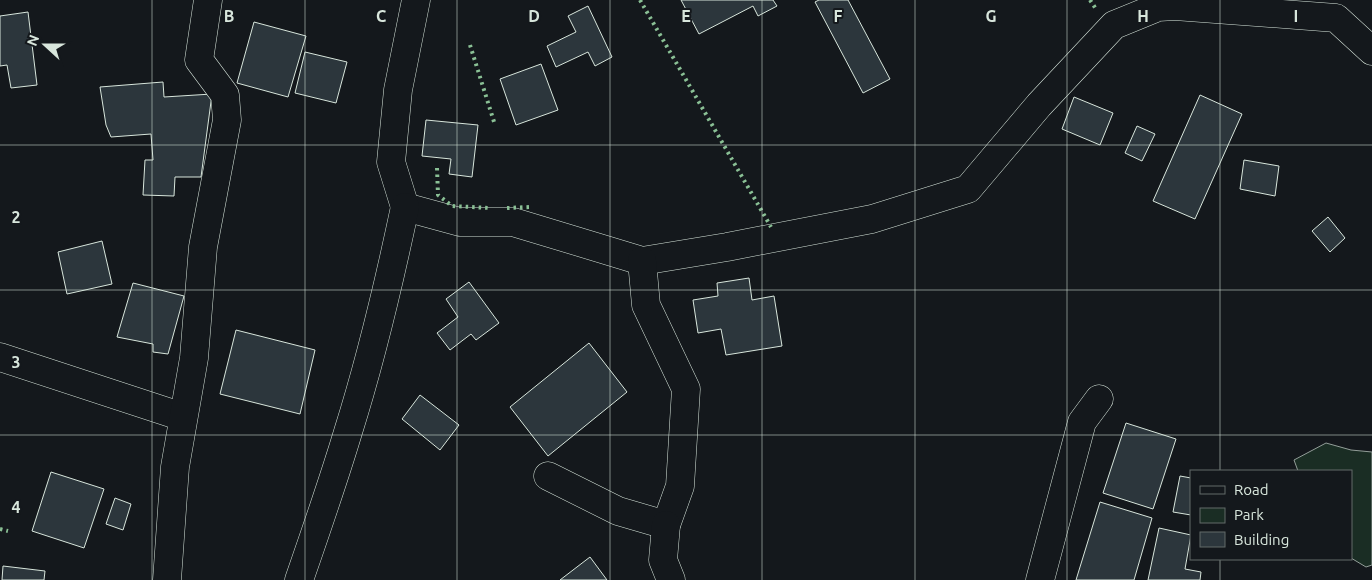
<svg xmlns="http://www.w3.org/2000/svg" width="1372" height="580" font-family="Ubuntu,sans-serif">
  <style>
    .green { fill: #1a2d24; stroke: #939e99 }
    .building { fill: #2c363c; stroke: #d8e6dc }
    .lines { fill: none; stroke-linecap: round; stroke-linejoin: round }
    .street-casing { stroke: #d8e6dc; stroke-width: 29 }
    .street { stroke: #14181c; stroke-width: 28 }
    .hedge { stroke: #8ac095; stroke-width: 4; stroke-dasharray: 2.5 4; stroke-linecap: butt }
    .grid { fill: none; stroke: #d8e6dc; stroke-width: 1; stroke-opacity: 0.55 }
    .grid-label { font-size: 16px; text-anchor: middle; font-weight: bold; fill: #d8e6dc; stroke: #14181c; stroke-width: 4; stroke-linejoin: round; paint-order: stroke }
  </style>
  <rect width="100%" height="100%" fill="#14181c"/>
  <polygon class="green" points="1326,443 1351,450 1372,452 1372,565 1366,567 1351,558 1351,471 1298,471 1294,460"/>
  <g class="building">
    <polygon points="681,0 773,0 777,6 758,16 753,6 699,34"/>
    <polygon points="819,0 848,0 890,79 863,93 815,2"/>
    <polygon points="588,6 612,57 595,66 588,52 556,67 547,46 576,32 568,16"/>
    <polygon points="28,12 37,85 11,88 7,65 0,66 0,16"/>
    <polygon points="254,22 306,36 288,97 237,83"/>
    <polygon points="305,52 347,62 336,103 295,93"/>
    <polygon points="541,64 558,110 516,125 500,79"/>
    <polygon points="163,82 164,97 212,94 201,177 175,177 174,196 143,195 145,160 153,160 151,134 111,137 106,125 100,87"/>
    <polygon points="1200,95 1242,114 1195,219 1153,201"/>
    <polygon points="1074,97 1113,113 1100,145 1062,129"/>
    <polygon points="426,120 478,125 472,177 449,174 451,159 422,156"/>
    <polygon points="1137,126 1155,134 1142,161 1125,153"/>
    <polygon points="1244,160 1279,166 1275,196 1240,189"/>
    <polygon points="1328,217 1345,238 1330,252 1312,231"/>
    <polygon points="102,241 112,284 67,294 58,252"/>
    <polygon points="749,278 752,300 774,296 782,346 726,355 721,329 698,333 693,300 718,296 717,283"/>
    <polygon points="469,282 499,323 476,340 471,334 450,350 437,333 458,317 446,299"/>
    <polygon points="133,283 184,296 168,354 153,352 153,344 117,337"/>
    <polygon points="236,330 315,350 300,414 220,394"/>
    <polygon points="589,343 627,392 548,456 510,407"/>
    <polygon points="420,395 459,425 440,450 402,419"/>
    <polygon points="1126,423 1176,439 1153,509 1103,493"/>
    <polygon points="51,472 104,489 84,548 32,531"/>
    <polygon points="1180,476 1191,478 1191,515 1173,512"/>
    <polygon points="115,498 131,504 123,530 106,524"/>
    <polygon points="1100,502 1152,518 1134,580 1076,580"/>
    <polygon points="1159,528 1191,535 1185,569 1201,572 1200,580 1148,580"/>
    <polygon points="590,557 607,580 560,580"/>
    <polygon points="3,566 45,571 44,580 2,580"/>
  </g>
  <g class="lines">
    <g class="street-casing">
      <g id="street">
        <polyline points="416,0 398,90 391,162 405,207 460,222 513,222 642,261 727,247 872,219 968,189 1039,105 1114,25 1158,7 1175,6 1336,18 1372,51"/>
        <polyline points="0,357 183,417"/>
        <polyline points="548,476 618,511 666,525 680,486 686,389 646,305 642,261"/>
        <polyline points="666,525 663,560 671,580"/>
        <polyline points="167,580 175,467 194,358 203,247 227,120 225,95 199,60 208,0"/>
        <path d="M299,580C316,531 333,482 348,432C371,359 389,283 405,207"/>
        <polyline points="1040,580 1082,422 1099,399"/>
      </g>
    </g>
    <use href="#street" class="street"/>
    <g class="hedge">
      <polyline points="640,0 771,227"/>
      <polyline points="1090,0 1096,9"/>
      <polyline points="470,45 495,125"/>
      <polyline points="437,168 438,195 452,206 490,208"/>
      <polyline points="507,208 530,207"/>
      <polyline points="0,529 8,531"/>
    </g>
  </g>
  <path class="grid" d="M152,0V580M305,0V580M457,0V580M610,0V580M762,0V580M915,0V580M1067,0V580M1220,0V471M0,145H1372M0,290H1372M0,435H1372M1220,559V580"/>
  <g class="grid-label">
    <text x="229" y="22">B</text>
    <text x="381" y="22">C</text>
    <text x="534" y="22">D</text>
    <text x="686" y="22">E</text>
    <text x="838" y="22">F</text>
    <text x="991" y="22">G</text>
    <text x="1143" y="22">H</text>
    <text x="1296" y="22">I</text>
    <text x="16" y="223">2</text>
    <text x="16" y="368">3</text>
    <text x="16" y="513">4</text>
  </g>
  <rect x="1190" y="470" width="162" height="90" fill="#14181c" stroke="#626a69"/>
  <rect x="1200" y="486" width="25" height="8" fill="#14181c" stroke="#626a69"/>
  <text x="1234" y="495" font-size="15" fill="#d8e6dc">Road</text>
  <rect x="1200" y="508" width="25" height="15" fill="#1a2d24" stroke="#626a69"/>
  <text x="1234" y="520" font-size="15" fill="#d8e6dc">Park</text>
  <rect x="1200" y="532" width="25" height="15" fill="#2c363c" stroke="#626a69"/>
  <text x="1234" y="545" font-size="15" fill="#d8e6dc">Building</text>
  <g transform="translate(45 45) rotate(291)" stroke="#14181c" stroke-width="4" paint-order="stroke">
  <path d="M0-4L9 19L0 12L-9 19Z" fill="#d8e6dc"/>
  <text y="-8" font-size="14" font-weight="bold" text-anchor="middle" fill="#d8e6dc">N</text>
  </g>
</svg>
